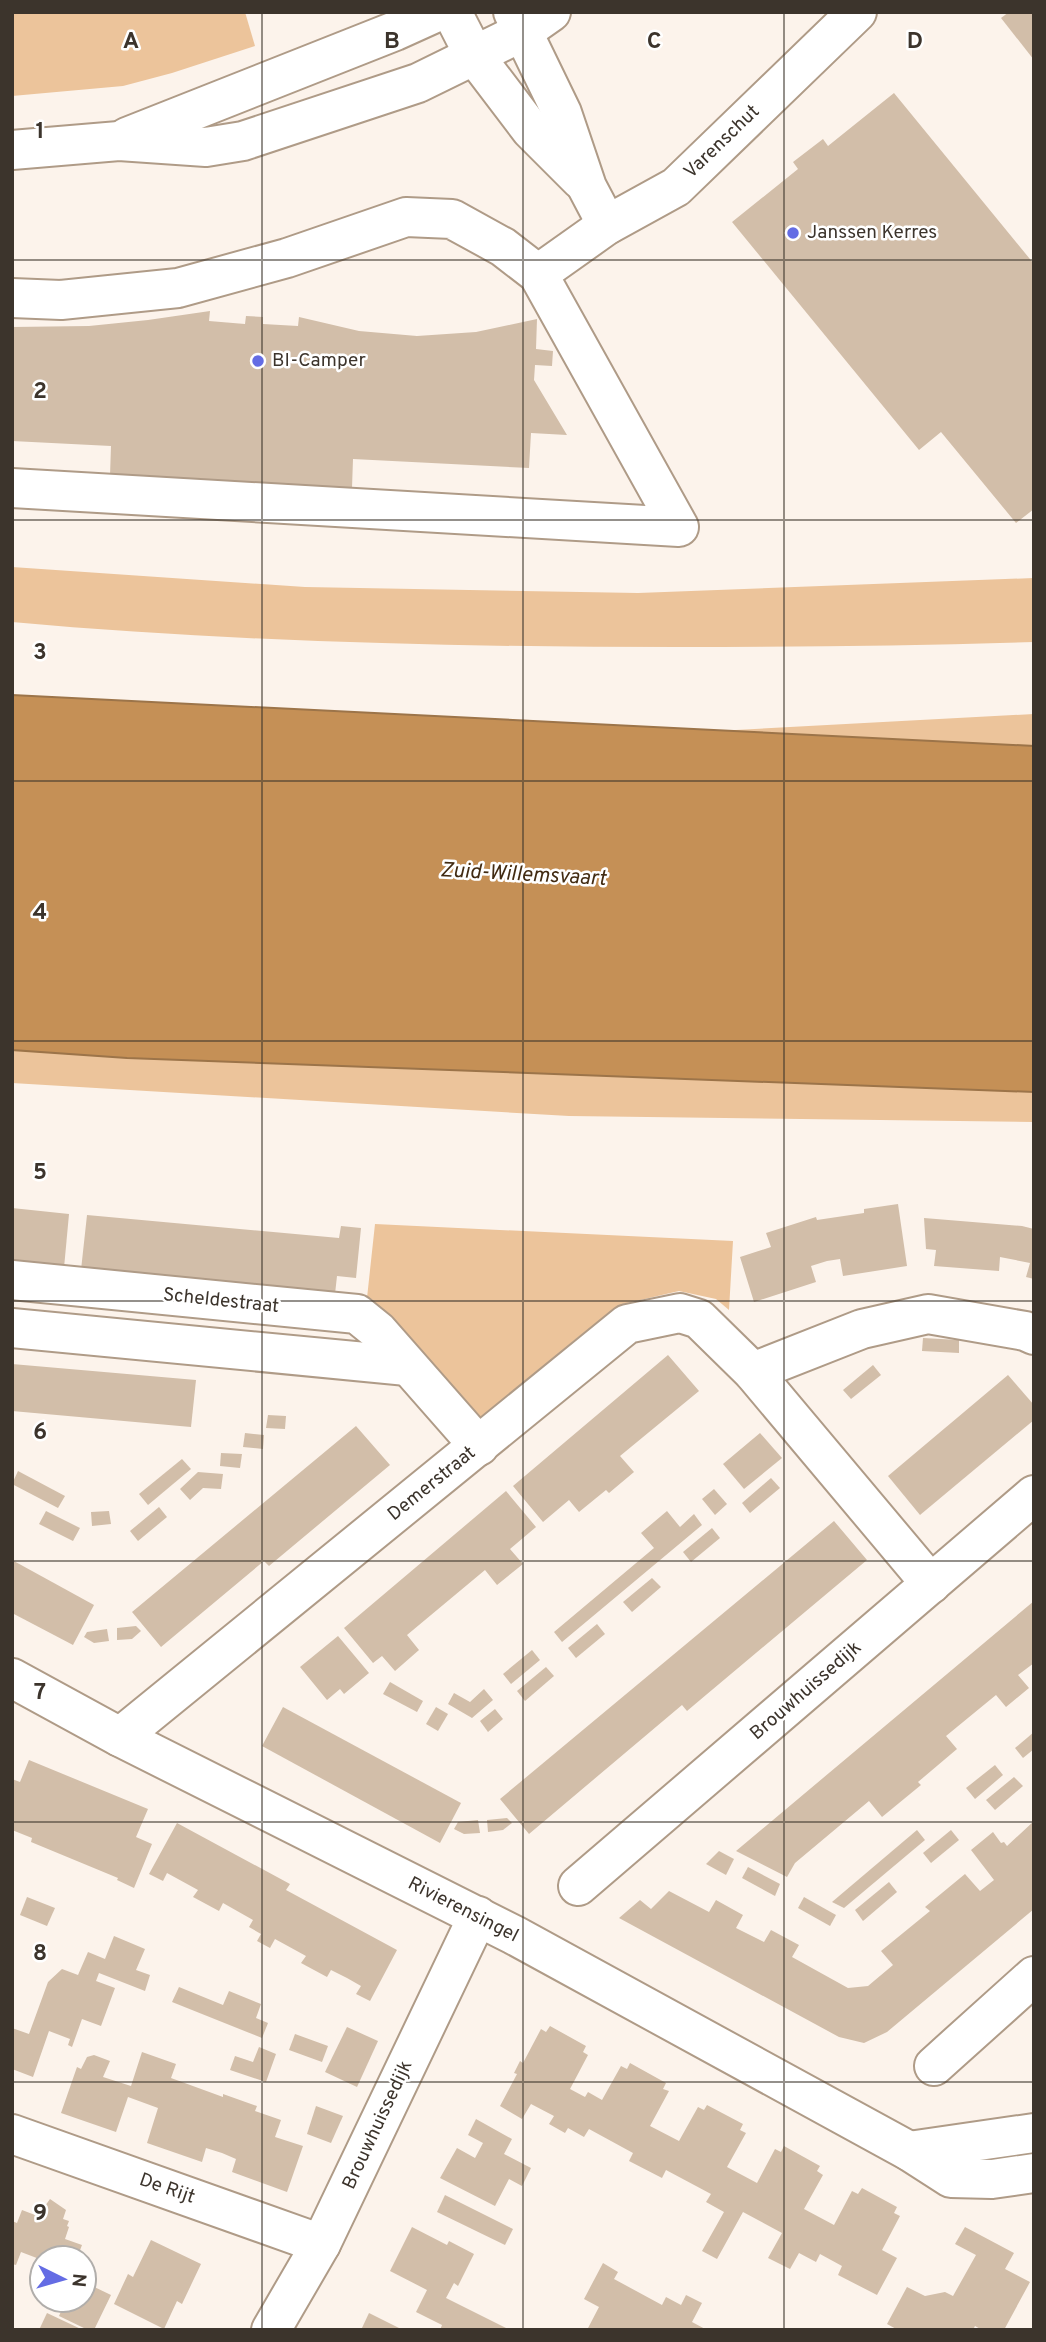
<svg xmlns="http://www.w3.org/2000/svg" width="1046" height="2342" font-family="Overpass,sans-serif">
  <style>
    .green { fill: #ecc49b }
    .water { fill: #c59056; stroke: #9c7449; stroke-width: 2 }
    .building { fill: #d2bea9 }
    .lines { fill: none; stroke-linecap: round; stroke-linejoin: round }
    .minor-casing { stroke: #af9b87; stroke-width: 42 }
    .minor { stroke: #fff; stroke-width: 38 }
    .grid { fill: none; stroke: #3c342c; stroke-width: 2; stroke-opacity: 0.55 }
    .poi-dot { fill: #646ce4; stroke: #fff; stroke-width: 2.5 }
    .labels { text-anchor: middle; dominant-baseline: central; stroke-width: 5; stroke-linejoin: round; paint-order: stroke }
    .street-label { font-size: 19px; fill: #3c342c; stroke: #fff }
    .poi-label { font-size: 19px; fill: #3c342c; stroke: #fff; text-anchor: start }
    .water-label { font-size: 21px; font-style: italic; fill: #422b12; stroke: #fff }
    .grid-label { font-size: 23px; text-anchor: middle; font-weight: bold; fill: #3c342c; stroke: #fff; stroke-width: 5; stroke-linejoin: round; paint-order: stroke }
  </style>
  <rect width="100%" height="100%" fill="#fcf3eb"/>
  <g class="green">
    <polygon points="12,12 245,12 255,46 172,73 123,86 12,96"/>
    <path d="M12,567L305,587L638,593L1034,578V642C916,646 797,647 679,647C457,647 233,642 12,622Z"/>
    <polygon points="1034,714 1034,746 717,731"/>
    <polygon points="12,1050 127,1058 1034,1092 1034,1122 569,1116 12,1083"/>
    <polygon points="375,1224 733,1241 729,1310 716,1299 679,1291 623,1304 577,1338 478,1422 373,1300 367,1298"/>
  </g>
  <polygon class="water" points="12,695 1034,746 1034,1092 127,1058 12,1050"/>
  <g class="building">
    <polygon points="1009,12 1034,12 1034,60 1001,18"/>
    <polygon points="894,93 1034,264 1034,509 1016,523 941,432 919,450 732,222 798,169 793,162 823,139 828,146"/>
    <polygon points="210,311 209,321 245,324 246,316 263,317 263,324 298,326 299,317 359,331 417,336 476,332 537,319 536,349 553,351 552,366 535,365 534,380 567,435 531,433 529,468 353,459 352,488 110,476 111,446 12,441 12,327 89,326 148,320"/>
    <polygon points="898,1204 907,1266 843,1276 840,1259 827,1261 811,1266 816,1282 754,1302 740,1257 771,1247 766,1233 816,1217 817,1220 864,1213 864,1209"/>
    <polygon points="12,1208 69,1214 64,1268 12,1263"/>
    <polygon points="87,1215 339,1238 341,1226 361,1228 356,1278 337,1276 335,1294 81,1270"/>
    <polygon points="924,1218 1022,1226 1034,1229 1034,1279 1026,1277 1030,1263 1000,1257 999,1271 934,1266 936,1250 926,1249"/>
    <polygon points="923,1338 959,1340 959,1353 922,1351"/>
    <polygon points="668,1355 699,1391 620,1456 634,1472 609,1493 606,1490 579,1512 569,1500 543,1522 513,1486"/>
    <polygon points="12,1364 196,1380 191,1427 12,1411"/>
    <polygon points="873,1365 881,1375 851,1399 843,1390"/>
    <polygon points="1008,1375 1034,1405 1034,1420 920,1515 888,1476"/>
    <polygon points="268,1415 286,1416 285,1429 266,1428"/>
    <polygon points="356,1426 390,1465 269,1566 264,1561 161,1647 132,1612"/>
    <polygon points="245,1433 264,1435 263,1449 243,1447"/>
    <polygon points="760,1433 782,1458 744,1489 723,1464"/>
    <polygon points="221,1453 242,1454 240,1468 220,1466"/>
    <polygon points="182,1459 191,1469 148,1505 139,1494"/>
    <polygon points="18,1471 65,1496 58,1508 12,1484"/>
    <polygon points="198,1472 223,1474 221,1489 203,1488 190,1500 180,1489"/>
    <polygon points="771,1478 780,1488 750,1513 742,1503"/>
    <polygon points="714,1489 727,1504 715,1515 702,1499"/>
    <polygon points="506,1491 536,1527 510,1549 523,1564 497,1585 485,1570 407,1635 419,1650 395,1671 382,1656 373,1663 344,1628"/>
    <polygon points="159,1507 167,1517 138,1541 130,1531"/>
    <polygon points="46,1511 80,1528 73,1541 39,1524"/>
    <polygon points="109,1511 111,1524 92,1526 91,1512"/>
    <polygon points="667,1511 680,1527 694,1514 702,1525 562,1642 554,1632 654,1548 641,1533"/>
    <polygon points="834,1521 867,1560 700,1700 687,1711 682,1705 529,1834 500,1799"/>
    <polygon points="712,1528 720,1538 691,1562 683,1552"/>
    <polygon points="12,1560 94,1605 73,1645 12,1613"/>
    <polygon points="652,1578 661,1587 632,1612 623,1602"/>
    <polygon points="1034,1601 1034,1663 1018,1675 1029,1688 1006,1707 996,1695 946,1736 957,1749 918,1782 921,1785 882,1817 869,1801 795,1863 787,1877 736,1851"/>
    <polygon points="597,1624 605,1634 576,1658 568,1648"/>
    <polygon points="136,1626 141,1631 132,1639 117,1640 117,1628"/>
    <polygon points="107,1629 109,1641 94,1643 84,1637 87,1632"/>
    <polygon points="338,1636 369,1673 344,1694 340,1689 327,1700 300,1667"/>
    <polygon points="532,1650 540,1660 511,1684 503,1674"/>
    <polygon points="546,1667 554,1676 525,1701 517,1691"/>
    <polygon points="390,1682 423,1701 417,1712 383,1694"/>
    <polygon points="484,1689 493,1700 472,1718 448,1704 454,1693 470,1702"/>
    <polygon points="283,1707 461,1803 440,1843 262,1746"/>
    <polygon points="436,1707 448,1714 438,1731 426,1724"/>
    <polygon points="495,1709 503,1719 488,1732 480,1721"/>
    <polygon points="1034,1732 1034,1749 1023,1758 1015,1748"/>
    <polygon points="29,1760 148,1809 136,1837 152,1844 134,1888 117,1880 118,1878 31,1842 32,1838 12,1830 12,1779 20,1782"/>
    <polygon points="995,1765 1003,1775 975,1799 966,1788"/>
    <polygon points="1014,1777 1023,1786 995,1810 986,1800"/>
    <polygon points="507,1818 512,1823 503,1830 488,1832 487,1820"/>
    <polygon points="478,1820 480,1833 464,1834 454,1829 458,1822"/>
    <polygon points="1034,1821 1034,1909 887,2032 864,2043 839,2037 619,1918 640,1900 651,1909 669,1891 709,1912 716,1900 743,1915 736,1928 764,1942 771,1930 799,1945 792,1957 848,1988 868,1986 893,1965 881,1951 930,1911 925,1907 965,1874 980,1891 994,1880 971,1850 993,1832 1001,1843 1004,1842 1007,1846"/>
    <polygon points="177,1823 290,1884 286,1890 397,1950 370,2001 356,1994 361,1986 347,1978 331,1970 327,1977 301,1963 306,1956 275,1939 270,1948 257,1941 261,1934 249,1927 253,1920 223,1903 219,1911 193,1897 198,1890 167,1873 163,1881 149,1874"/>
    <polygon points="917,1830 925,1840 844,1908 832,1902"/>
    <polygon points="951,1830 959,1840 931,1863 923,1853"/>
    <polygon points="719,1851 734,1859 726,1875 706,1864"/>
    <polygon points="748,1867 780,1884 775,1896 742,1878"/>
    <polygon points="889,1882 897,1892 863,1921 855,1910"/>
    <polygon points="27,1897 55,1908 47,1926 20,1915"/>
    <polygon points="804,1897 836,1915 830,1926 798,1908"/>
    <polygon points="114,1936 145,1949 136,1970 150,1975 145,1991 99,1973 96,1981 115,1988 101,2026 82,2019 72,2047 68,2045 70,2039 49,2031 33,2077 12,2069 12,2028 29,2034 48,1982 62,1969 78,1975 88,1952 105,1959"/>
    <polygon points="179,1987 223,2005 229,1991 261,2004 256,2018 268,2023 262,2038 172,2002"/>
    <polygon points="550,2026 586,2046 583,2052 588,2055 570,2089 585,2097 588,2092 602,2100 621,2066 627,2069 630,2063 666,2083 663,2089 669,2091 650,2126 679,2141 698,2107 704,2110 707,2105 743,2124 740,2130 746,2133 727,2167 757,2183 775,2149 781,2152 784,2146 820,2166 817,2171 823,2175 804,2209 834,2225 852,2191 858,2194 862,2188 897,2207 894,2213 900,2216 882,2250 897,2258 877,2295 838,2275 842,2266 820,2254 816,2262 799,2253 790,2269 768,2258 782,2233 743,2212 717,2259 702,2251 724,2212 706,2202 711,2194 666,2170 662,2178 629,2161 633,2153 589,2129 584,2137 568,2128 565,2133 549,2124 554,2116 531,2104 522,2119 500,2106 517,2074 514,2073 520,2061 523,2063 541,2029 546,2032"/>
    <polygon points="347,2027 378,2041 357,2087 325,2072"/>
    <polygon points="295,2034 328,2046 322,2062 289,2050"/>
    <polygon points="259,2047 276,2054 266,2082 230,2070 235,2056 253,2062"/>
    <polygon points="142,2052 176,2064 171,2078 223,2097 223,2094 257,2106 255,2111 281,2120 275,2137 303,2146 287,2192 232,2172 236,2159 222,2153 206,2148 202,2162 147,2143 158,2108 128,2097 116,2132 61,2113 77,2067 81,2069 87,2057 94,2055 110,2061 103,2077 131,2086"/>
    <polygon points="316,2106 343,2116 331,2143 307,2134"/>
    <polygon points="476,2119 512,2139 504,2154 531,2168 522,2186 509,2179 495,2206 440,2178 457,2148 475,2158 483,2143 468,2135"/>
    <polygon points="445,2195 513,2229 505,2245 437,2212"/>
    <polygon points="50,2199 66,2210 63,2219 69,2221 67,2226 69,2227 65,2239 82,2245 77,2258 42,2258 42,2260 21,2252 16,2265 12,2264 12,2221 17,2223 22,2210 35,2215 38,2204 45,2206"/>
    <polygon points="412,2227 447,2245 449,2241 474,2254 458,2286 454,2283 446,2298 510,2330 440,2330 442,2325 416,2312 427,2290 390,2271"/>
    <polygon points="965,2227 1014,2253 1005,2269 1030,2282 1004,2330 982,2330 975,2326 973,2330 898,2330 887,2324 907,2287 925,2296 945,2292 953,2296 976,2255 955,2244"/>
    <polygon points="151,2240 201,2264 182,2304 177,2301 164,2329 114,2304 128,2274 133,2277"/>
    <polygon points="603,2263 618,2272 614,2279 662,2305 666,2297 681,2305 686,2295 702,2303 692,2322 707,2330 587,2330 599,2307 584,2299"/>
    <polygon points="84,2282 111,2295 94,2330 88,2330 59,2316 66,2300 84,2300"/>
    <polygon points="47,2313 83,2330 39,2330"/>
    <polygon points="369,2313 403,2330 361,2330"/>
  </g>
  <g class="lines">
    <g class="minor-casing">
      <g id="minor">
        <polyline points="452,12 474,55 531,130 581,180"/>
        <polyline points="513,12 562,113 587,187 607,225"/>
        <polyline points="127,137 395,31 437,12"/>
        <polyline points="12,150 119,141 206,147 243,141 418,83 524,31 551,12"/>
        <polyline points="538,274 607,225 676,187 857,12"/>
        <polyline points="12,298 61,300 178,288 287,258 406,217 452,219 503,247 538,274 679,527 12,488"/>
        <polyline points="12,1280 357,1314 378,1331 479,1446"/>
        <polyline points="12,1328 407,1366"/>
        <polyline points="753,1372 862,1329 928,1314 1025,1331 1034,1335"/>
        <polyline points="12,1678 120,1737 514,1935 909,2151 951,2178 992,2179 1034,2173"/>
        <polyline points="120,1737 627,1324 680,1313 699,1319 753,1372 931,1584"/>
        <polyline points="578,1886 1034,1495"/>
        <polyline points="934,2066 1034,1976"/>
        <polyline points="12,2134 321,2244"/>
        <polyline points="909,2151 1034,2133"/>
        <polyline points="271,2330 321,2244 478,1916"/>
      </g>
    </g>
    <use href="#minor" class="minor"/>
  </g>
  <path class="grid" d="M262,12V2330M523,12V2330M784,12V2330M12,260H1034M12,520H1034M12,781H1034M12,1041H1034M12,1301H1034M12,1561H1034M12,1822H1034M12,2082H1034"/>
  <g class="poi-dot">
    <circle cx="793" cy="233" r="7"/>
    <circle cx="258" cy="361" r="7"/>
  </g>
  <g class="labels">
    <g class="street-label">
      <text transform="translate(722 142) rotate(-44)">Varenschut</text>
      <text transform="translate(221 1301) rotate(6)">Scheldestraat</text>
      <text transform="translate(432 1484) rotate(-39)">Demerstraat</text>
      <text transform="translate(806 1691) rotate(-41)">Brouwhuissedijk</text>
      <text transform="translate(463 1910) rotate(27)">Rivierensingel</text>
      <text transform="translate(378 2125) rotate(-65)">Brouwhuissedijk</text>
      <text transform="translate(167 2189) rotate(19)">De Rijt</text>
    </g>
    <g class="poi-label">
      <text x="807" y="233">Janssen Kerres</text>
      <text x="272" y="361">BI-Camper</text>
    </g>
    <g class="water-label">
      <text transform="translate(523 875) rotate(3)">Zuid-Willemsvaart</text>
    </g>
  </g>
  <g class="grid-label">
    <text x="131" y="48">A</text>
    <text x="392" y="48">B</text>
    <text x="654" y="48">C</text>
    <text x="915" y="48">D</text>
    <text x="40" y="138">1</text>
    <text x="40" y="398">2</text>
    <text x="40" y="659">3</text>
    <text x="40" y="919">4</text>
    <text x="40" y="1179">5</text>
    <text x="40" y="1439">6</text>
    <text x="40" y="1699">7</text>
    <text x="40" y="1960">8</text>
    <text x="40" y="2220">9</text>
  </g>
  <rect width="1046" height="2342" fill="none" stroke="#3c342c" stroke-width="28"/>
  <g transform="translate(63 2279) rotate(95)"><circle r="33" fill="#ffffff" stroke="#b1aeab" stroke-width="2"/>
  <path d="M0-5L12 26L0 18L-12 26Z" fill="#646ce4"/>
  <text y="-10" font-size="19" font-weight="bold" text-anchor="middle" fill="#3c342c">N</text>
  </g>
</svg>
